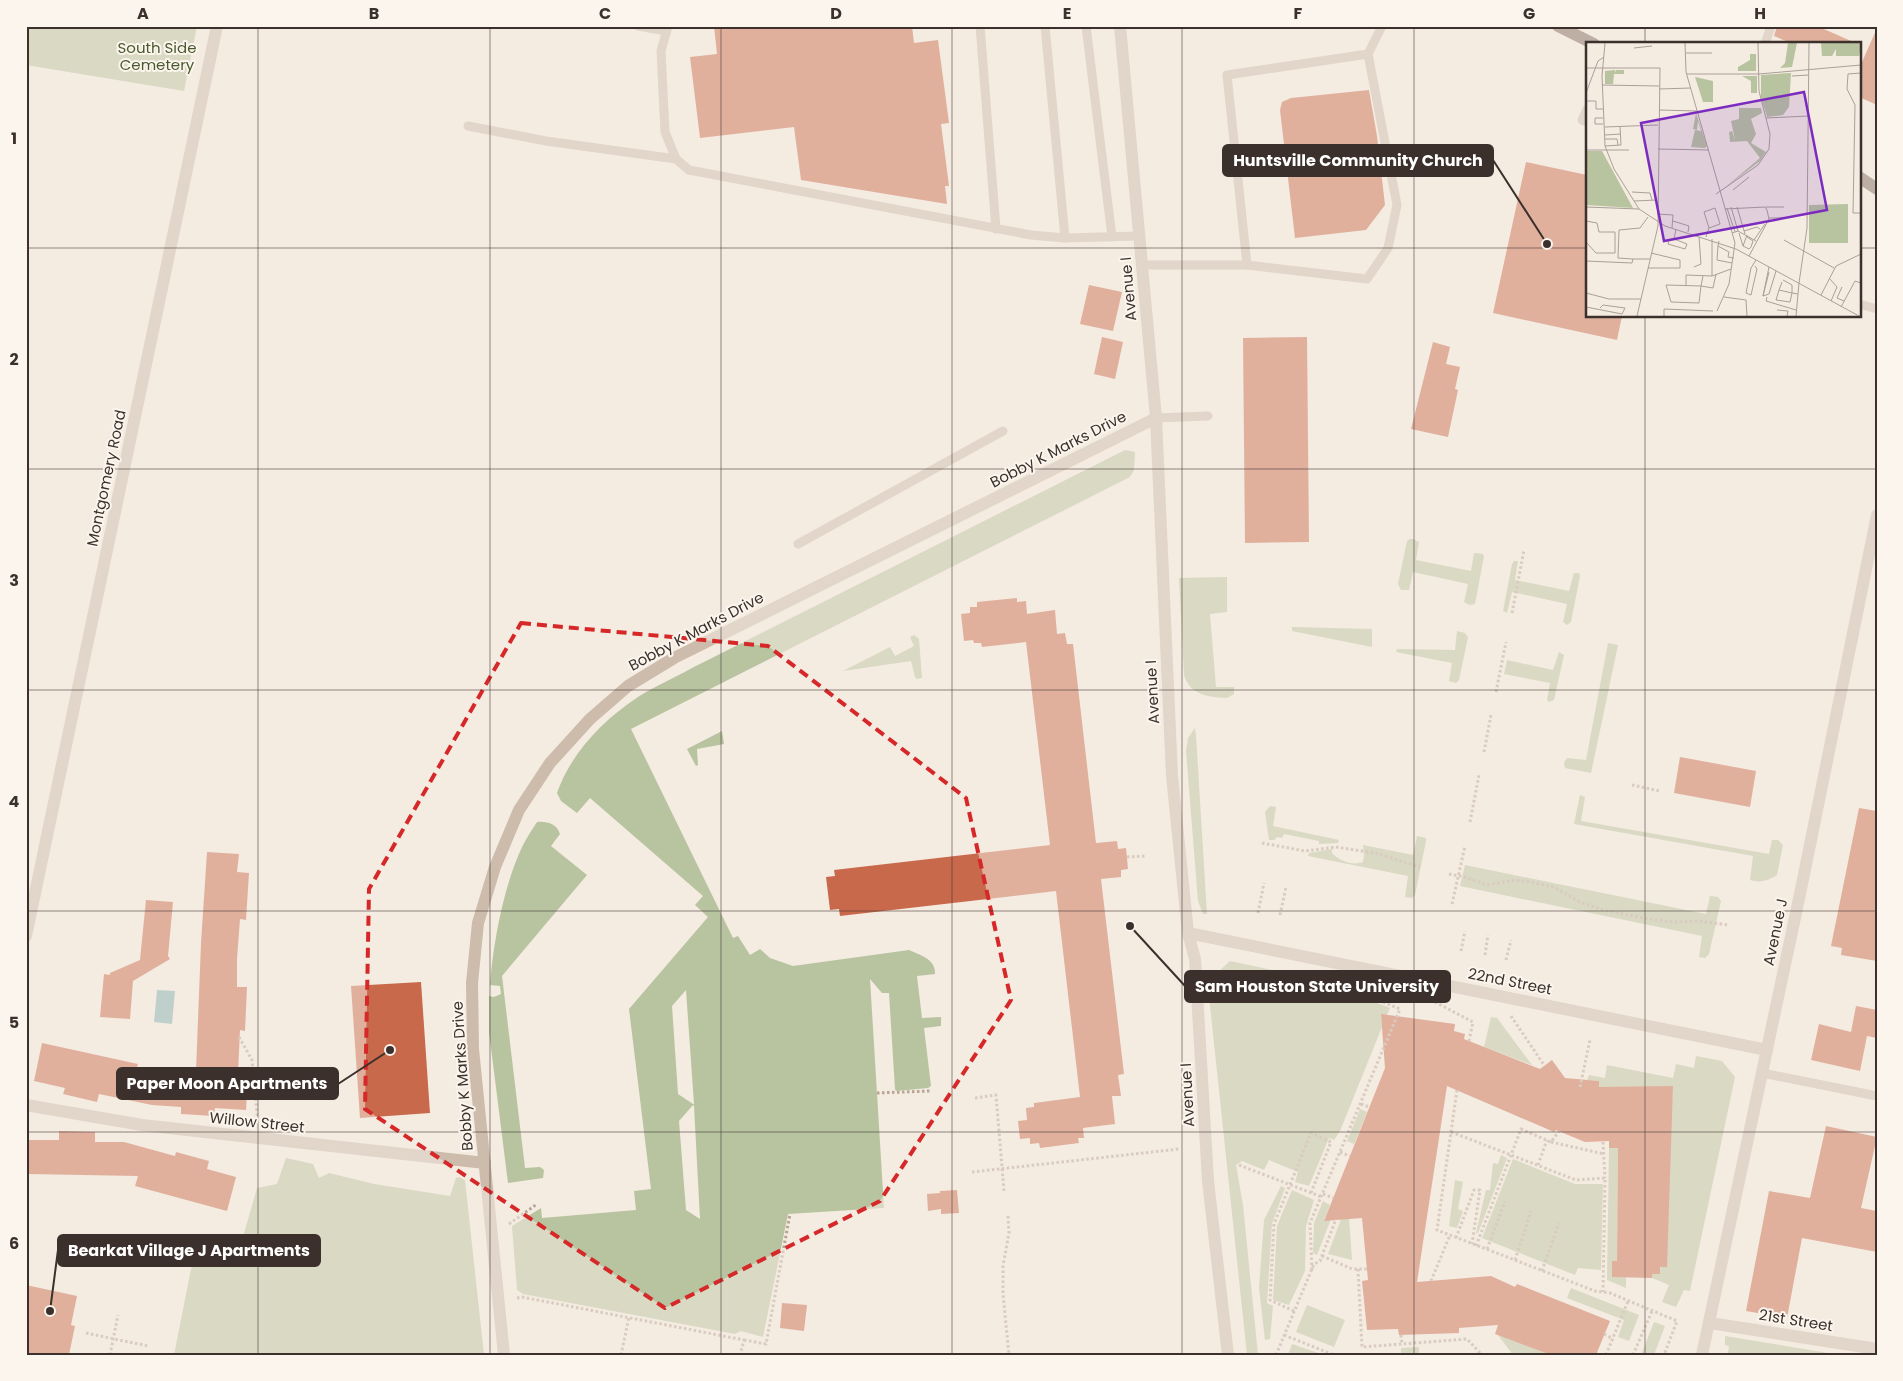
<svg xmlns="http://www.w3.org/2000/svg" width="1903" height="1381" font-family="Poppins,sans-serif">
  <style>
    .green { fill: #b8c4a0; fill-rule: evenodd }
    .water { fill: #7fb0b2 }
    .building { fill: #c8694b }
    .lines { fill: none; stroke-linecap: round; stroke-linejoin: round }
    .path { stroke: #b9a596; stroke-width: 3; stroke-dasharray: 2.5 2.5; stroke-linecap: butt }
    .service { stroke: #cdbbac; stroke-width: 9 }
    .minor { stroke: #cdbbac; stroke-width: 12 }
    .primary { stroke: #7d675c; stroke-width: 12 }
    .marked { fill: none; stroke: #d62828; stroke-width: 4; stroke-dasharray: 10 6; stroke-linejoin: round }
    .grid { fill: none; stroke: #3b302b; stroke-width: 1; stroke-opacity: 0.55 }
    .labels { text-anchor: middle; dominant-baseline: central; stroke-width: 4; stroke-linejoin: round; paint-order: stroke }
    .park-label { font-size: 15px; fill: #4a5a2e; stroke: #fbf5ee }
    .street-label { font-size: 15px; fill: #3b302b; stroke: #fbf5ee }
    .inset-road { fill: none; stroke: #aaa098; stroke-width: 1 }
    .view { fill: #7b2cbf; fill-opacity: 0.15; stroke: #7b2cbf; stroke-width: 2.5 }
    .inset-edge { fill: none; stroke: #3b302b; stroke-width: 2.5 }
    .leader { fill: none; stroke: #3b302b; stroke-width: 2 }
    .callout-dot { fill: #3b302b; stroke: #fbf5ee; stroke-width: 2 }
    .callout { fill: #3b302b; stroke: #3b302b; stroke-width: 2 }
    .callout-label { font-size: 16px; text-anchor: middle; font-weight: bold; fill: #fff }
    .neatline { fill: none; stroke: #3b302b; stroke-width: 2 }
    .grid-label { font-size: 16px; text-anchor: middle; font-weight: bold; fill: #3b302b }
  </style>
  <rect width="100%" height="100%" fill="#f4ebe1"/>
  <g class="green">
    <polygon points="26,26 197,26 184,91 26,65"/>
    <path d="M1125,450L1135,452L1134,470L1130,477L631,729L733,938L738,936L750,955L760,949L770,958L793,966L909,950C920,955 936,959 935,974L917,976L922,1018L941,1017V1026L924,1028L931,1086L928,1088L896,1091L895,1089L889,993H882L870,979L884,1208L788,1214L763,1337L741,1331L735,1334L523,1294L517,1290L512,1226L541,1208L542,1218L636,1210L634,1191L651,1189L629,1009L708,917L695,905L703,896L590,798L577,813L561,801L557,793C571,753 603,720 638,697C655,686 674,678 692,668ZM686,990L694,1104H693L678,1094L672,1006ZM693,1105L694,1106L700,1219L686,1210L679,1121Z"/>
    <polygon points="1410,539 1413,539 1419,542 1416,560 1471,571 1474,553 1483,554 1484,556 1475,604 1469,605 1464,602 1468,584 1413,572 1409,590 1401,590 1398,584 1407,541"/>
    <polygon points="1514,561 1518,561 1515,580 1569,591 1574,573 1579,573 1580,576 1571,622 1567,625 1563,622 1567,604 1512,592 1507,613 1503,611 1512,564"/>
    <path d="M1227,577V612L1210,614L1216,687H1234V694L1227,698C1208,697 1190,695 1184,675L1179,578Z"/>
    <polygon points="1292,627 1372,629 1372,647 1292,631"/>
    <polygon points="1457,631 1465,633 1468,637 1459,680 1456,683 1449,681 1452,663 1396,652 1397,649 1455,650"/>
    <polygon points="914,635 919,639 922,678 917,679 915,677 911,661 843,671 890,647 895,656 914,646 910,637"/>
    <polygon points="1608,643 1618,645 1591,773 1565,768 1564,763 1567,758 1586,760"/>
    <polygon points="1559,652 1564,655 1554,700 1549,702 1547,700 1550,683 1504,674 1507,660 1553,670"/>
    <polygon points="1195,728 1196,736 1207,914 1203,914 1198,901 1186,751 1188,738"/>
    <polygon points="722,731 724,744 697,749 698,765 696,766 687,749"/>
    <path d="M1580,795L1585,797L1581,821L1769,854L1772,840H1778L1783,845L1777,875C1768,881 1760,883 1750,880L1753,856L1574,824Z"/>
    <polygon points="1270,806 1276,807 1273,826 1339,840 1338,843 1319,844 1319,841 1284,834 1282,838 1277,837 1274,840 1269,840 1265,812"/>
    <path d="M537,822C547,821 557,824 560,834L551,846L587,875L502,976L525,1168L540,1167L544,1170L543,1178L508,1183L489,1032V996L494,997L501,994L500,986L490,985C493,943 504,884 523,845C527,837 532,830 537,822Z"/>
    <path d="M1417,836L1426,838V841L1415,895L1412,898L1405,897L1408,876L1308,856L1309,853L1332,849V853C1339,861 1353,866 1363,862L1364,856L1363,845L1413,855Z"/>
    <polygon points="1465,865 1706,914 1710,896 1718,897 1721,901 1709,954 1705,958 1699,957 1702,936 1460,886"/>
    <polygon points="1230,961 1355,988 1354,994 1390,1008 1387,1015 1381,1015 1382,1027 1340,1131 1334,1140 1329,1138 1309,1186 1295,1182 1298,1172 1269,1160 1264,1170 1242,1161 1236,1165 1243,1205 1258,1355 1247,1355 1207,977 1215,975"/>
    <polygon points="1491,1017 1497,1018 1532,1065 1484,1047"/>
    <polygon points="1696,1056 1722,1061 1735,1077 1690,1291 1684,1290 1676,1307 1662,1302 1669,1285 1652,1278 1652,1274 1660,1274 1673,1087 1599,1087 1599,1081 1587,1080 1589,1075 1605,1078 1607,1065 1673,1078 1676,1064 1694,1068"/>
    <polygon points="1360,1109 1367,1112 1354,1144 1347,1141"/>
    <polygon points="1609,1148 1618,1148 1617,1261 1612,1261 1626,1277 1626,1288 1607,1280"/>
    <polygon points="1501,1155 1507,1158 1478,1233 1476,1233 1486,1190 1490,1190 1493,1163 1498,1164"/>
    <polygon points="286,1158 313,1164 319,1178 329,1173 374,1184 450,1196 456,1178 459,1177 465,1180 484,1355 174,1355 194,1254 204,1236 219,1239 243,1237 257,1188 277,1184"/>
    <polygon points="1513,1159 1575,1184 1603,1184 1601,1270 1578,1268 1575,1275 1482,1238"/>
    <polygon points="1455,1180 1463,1182 1458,1209 1463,1211 1457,1228 1449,1226"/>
    <polygon points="1281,1186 1285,1188 1272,1224 1267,1303 1273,1306 1270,1339 1265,1340 1259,1288 1264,1220"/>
    <polygon points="1292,1190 1314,1200 1306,1226 1305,1271 1289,1305 1273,1300 1277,1226"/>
    <polygon points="1323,1201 1330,1205 1324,1220 1331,1219 1317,1255 1313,1253 1314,1223"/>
    <polygon points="1349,1218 1352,1260 1328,1254 1341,1219"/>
    <polygon points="1571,1288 1639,1315 1629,1341 1618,1337 1624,1320 1567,1298"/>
    <polygon points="1307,1305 1345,1320 1334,1347 1296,1332"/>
    <polygon points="1654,1322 1665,1326 1654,1355 1641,1355"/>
    <polygon points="1498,1335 1551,1355 1513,1355"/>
    <polygon points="1725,1336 1840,1355 1735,1355 1728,1353 1729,1346 1725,1345"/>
    <polygon points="1292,1344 1324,1355 1288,1355"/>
    <polygon points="1419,1347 1419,1355 1401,1355 1401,1348"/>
  </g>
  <polygon class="water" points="157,990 175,991 172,1024 154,1022"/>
  <g class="building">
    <polygon points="714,26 912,26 914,43 938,40 949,123 941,124 949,186 945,186 947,204 801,180 794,127 700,138 690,57 717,54"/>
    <polygon points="1777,26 1817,26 1858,44 1793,44 1774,36"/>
    <polygon points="1877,28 1877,105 1859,97 1859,69"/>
    <polygon points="1369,90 1377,136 1385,205 1366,230 1295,238 1280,110 1282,102 1291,98"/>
    <polygon points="1526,162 1587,175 1587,316 1622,316 1617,340 1493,313"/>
    <polygon points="1089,285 1122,292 1113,331 1080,324"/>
    <polygon points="1102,337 1123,342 1115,379 1094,374"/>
    <polygon points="1307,337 1309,542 1245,543 1243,338"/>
    <polygon points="1433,342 1450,347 1446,364 1460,367 1455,389 1458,390 1448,437 1411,429"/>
    <polygon points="1017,598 1017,602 1026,601 1027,614 1055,610 1057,634 1065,633 1067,644 1073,644 1096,843 1117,841 1118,849 1126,848 1128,869 1121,870 1121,877 1101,879 1124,1074 1118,1075 1121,1096 1112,1096 1115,1124 1083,1128 1084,1138 1078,1138 1079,1143 1040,1148 1039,1143 1030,1144 1030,1138 1020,1139 1018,1121 1027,1120 1026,1108 1034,1107 1034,1103 1080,1097 1056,891 840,916 839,909 830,910 826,877 835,876 834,870 1050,845 1026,642 982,647 981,643 974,643 973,640 964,641 961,614 970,613 970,607 977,607 977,602"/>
    <polygon points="1680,757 1756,771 1750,807 1674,793"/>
    <polygon points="1859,808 1877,811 1877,961 1841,955 1842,948 1831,946"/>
    <polygon points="207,852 239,854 237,872 249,873 246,920 240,919 237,959 237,987 247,987 245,1031 240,1030 238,1073 248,1073 246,1110 215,1108 214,1116 181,1114 181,1107 152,1105 99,1094 97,1102 63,1094 65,1088 34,1081 42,1043 138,1064 137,1067 196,1071 201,943"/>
    <polygon points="146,900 173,902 168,956 170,959 133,981 130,1019 100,1017 104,974 110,975 110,973 140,960"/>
    <polygon points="421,982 430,1113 360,1118 351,986"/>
    <polygon points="1856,1006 1877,1010 1877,1038 1867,1036 1860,1071 1811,1060 1819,1024 1851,1032"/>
    <polygon points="1381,1014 1455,1024 1454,1031 1465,1034 1464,1039 1540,1069 1552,1060 1565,1078 1599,1081 1599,1087 1673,1086 1667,1267 1660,1267 1660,1274 1652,1274 1652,1278 1612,1277 1612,1261 1617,1261 1618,1148 1609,1148 1609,1141 1585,1142 1556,1130 1554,1132 1447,1086 1417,1282 1491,1276 1515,1287 1517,1284 1610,1321 1596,1355 1551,1355 1495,1334 1498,1325 1459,1328 1459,1333 1399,1335 1398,1329 1367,1330 1362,1281 1368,1280 1362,1218 1324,1221 1385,1068"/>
    <polygon points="1826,1126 1877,1137 1861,1208 1877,1211 1877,1252 1802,1238 1787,1318 1746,1311 1769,1191 1810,1198"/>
    <polygon points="59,1131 95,1132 95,1142 124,1142 175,1156 176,1152 209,1161 207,1169 236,1177 227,1211 135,1186 138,1176 28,1174 29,1140 59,1140"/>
    <polygon points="957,1190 959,1213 941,1214 941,1209 928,1211 927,1194 940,1193 940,1191"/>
    <polygon points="26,1285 77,1296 71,1325 75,1326 69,1355 26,1355"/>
    <polygon points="782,1303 807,1305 804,1331 780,1328"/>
  </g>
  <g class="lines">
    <g class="path">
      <polyline points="1512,613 1524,550"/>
      <polyline points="1496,692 1506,642"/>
      <polyline points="1484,752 1491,715"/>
      <polyline points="1632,785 1660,791"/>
      <polyline points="1470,822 1479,775"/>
      <polyline points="1262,843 1305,851 1336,847 1375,853 1420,867"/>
      <polyline points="1127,857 1146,856"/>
      <polyline points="1449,874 1465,877 1487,885 1515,880 1531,882 1554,887 1580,902 1603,910 1649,919 1673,922 1699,921 1728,925"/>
      <polyline points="1452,904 1465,846"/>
      <polyline points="1258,913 1264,883"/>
      <polyline points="1280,915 1286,887"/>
      <polyline points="1461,951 1465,931"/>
      <polyline points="1485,955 1488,935"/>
      <polyline points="1506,960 1511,940"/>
      <polyline points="1435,1002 1473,1022 1469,1041"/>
      <polyline points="1511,1016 1544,1065"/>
      <polyline points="239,1037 252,1060 258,1123"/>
      <polyline points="1580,1087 1590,1040"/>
      <polyline points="1457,1090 1437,1230 1595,1291 1610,1293 1677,1321 1664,1355"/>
      <polyline points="877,1093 930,1091"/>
      <polyline points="975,1098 996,1095 1004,1191"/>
      <polyline points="1361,1104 1369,1107"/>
      <polyline points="1451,1132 1576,1180 1605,1178 1603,1292"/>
      <polyline points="1551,1142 1604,1154"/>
      <polyline points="1603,1142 1605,1178"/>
      <polyline points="1340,1152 1350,1156"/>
      <polyline points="1239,1165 1322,1197"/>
      <polyline points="1538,1165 1547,1140"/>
      <polyline points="972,1172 1179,1149"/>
      <polyline points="1323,1194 1333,1198"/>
      <polyline points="1008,1216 1009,1233 1003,1266 1003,1294 1009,1355"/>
      <polyline points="509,1224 537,1204"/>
      <polyline points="1456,1238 1474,1190 1480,1190 1472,1244"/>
      <polyline points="1476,1246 1521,1129 1551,1142 1559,1131"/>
      <polyline points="1487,1249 1505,1201"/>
      <polyline points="1322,1256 1352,1269 1367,1269"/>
      <polyline points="1515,1260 1531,1211"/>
      <polyline points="1358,1269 1362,1347 1467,1339 1482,1355"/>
      <polyline points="1312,1270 1310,1223 1400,1009 1358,992 1359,985"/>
      <polyline points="1542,1271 1559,1223"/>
      <polyline points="1431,1281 1450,1235"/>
      <polyline points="517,1298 522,1297 744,1340 740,1355"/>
      <polyline points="1294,1311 1270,1300 1274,1224 1311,1133 1331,1142 1311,1193"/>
      <polyline points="86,1333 148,1346"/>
      <polyline points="1604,1334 1613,1339"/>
      <polyline points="1284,1335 1334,1355"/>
      <polyline points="1401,1335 1402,1345"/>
      <polyline points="744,1340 766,1344 790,1214"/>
      <polyline points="110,1355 118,1315"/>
      <polyline points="621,1355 629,1317"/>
      <polyline points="1276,1355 1314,1264 1320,1261 1336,1219"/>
      <polyline points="1606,1355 1628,1301"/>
      <polyline points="1633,1355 1652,1311"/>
    </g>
    <g class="service">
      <polyline points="638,26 666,31"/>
      <polyline points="668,26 661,51 665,132 676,159 689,170 1031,235 1065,238 1139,236"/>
      <polyline points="980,26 996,229"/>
      <polyline points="1045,26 1065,238"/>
      <polyline points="1086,26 1112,237"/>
      <polyline points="1765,44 1771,26"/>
      <polyline points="1368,54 1227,75 1247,265 1367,279 1388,248 1397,205 1368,54 1382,26"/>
      <polyline points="1587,109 1582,120 1587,122"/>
      <polyline points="468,126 546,141 676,159"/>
      <polyline points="1142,265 1247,265"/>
      <polyline points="1859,304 1877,309"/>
      <polyline points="1156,418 1208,416"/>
      <polyline points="798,544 1003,431"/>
      <polyline points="1762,1073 1877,1096"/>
    </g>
    <g class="minor">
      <polyline points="1120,26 1156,418 1172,776 1188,933 1195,959 1208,1181 1228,1355"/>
      <polyline points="1188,933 1767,1050"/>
      <polyline points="26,936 217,26"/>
      <polyline points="26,1105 142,1125 485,1163"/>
      <polyline points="1710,1323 1877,1349"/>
      <polyline points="504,1355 473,1049 472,983 478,923 495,867 519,810 550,763 590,719 628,686 674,658 1156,418"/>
      <polyline points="1702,1355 1800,894 1877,515"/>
    </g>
    <g class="primary">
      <polyline points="1558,26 1594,44"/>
      <polyline points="1859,177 1877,189"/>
    </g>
  </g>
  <path d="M0 0H1903V1381H0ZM521,623L768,646L966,798L1011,1000L880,1201L665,1308L365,1109L369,889Z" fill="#f4ebe1" fill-opacity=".55" fill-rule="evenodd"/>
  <path class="marked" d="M521,623L768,646L966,798L1011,1000L880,1201L665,1308L365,1109L369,889Z"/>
  <path class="grid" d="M258,26V1355M490,26V1355M721,26V1355M952,26V1355M1182,26V1355M1414,26V1355M1645,26V44M26,248H1587M1859,248H1877M1645,316V1355M26,469H1877M26,690H1877M26,911H1877M26,1132H1877"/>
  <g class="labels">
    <g class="park-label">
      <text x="157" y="47">South Side<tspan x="157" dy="17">Cemetery</tspan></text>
    </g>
    <g class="street-label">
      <text transform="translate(1128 289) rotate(-95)">Avenue I</text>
      <text transform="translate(1058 449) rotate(-27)">Bobby K Marks Drive</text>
      <text transform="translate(106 478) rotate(-78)">Montgomery Road</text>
      <text transform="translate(696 631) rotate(-28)">Bobby K Marks Drive</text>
      <text transform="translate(1152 692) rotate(-93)">Avenue I</text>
      <text transform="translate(1775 932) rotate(-78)">Avenue J</text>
      <text transform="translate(1510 981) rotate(11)">22nd Street</text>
      <text transform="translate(462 1076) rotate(-94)">Bobby K Marks Drive</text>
      <text transform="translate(1187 1095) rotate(-93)">Avenue I</text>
      <text transform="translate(257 1122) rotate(6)">Willow Street</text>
      <text transform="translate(1796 1320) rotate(9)">21st Street</text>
    </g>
  </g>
  <g transform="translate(1586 42)">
    <rect width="275" height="275" fill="#f4ebe1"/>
    <path d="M202,1H211L206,25L194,26L199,21ZM235,1H275V6L273,14H250V7L246,14H236ZM164,12H170V29H152V25L164,18ZM29,28L30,31V28H38V32H28L27,42H19V29ZM205,31L203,65L197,73L181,75L175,55V33ZM156,34H171V51H165V39ZM109,35L127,39V60H117ZM153,66H175L176,71L165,77L170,92L165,101L180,110L174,119L136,148L174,116L161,99L144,100L143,90L146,89L149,98L145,79L153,77ZM110,71L121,104L119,106L105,105L109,88L115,89L112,79L111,88L107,87ZM0,109H16L47,166L0,163ZM262,162V201H223V163Z" fill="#b8c4a0"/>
    <path class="inset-road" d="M19,1L16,34L19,104L28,127L53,167L79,184L150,207L273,274M99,1L100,30L149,201L143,242L131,269M48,6L66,4M100,11H126M0,26H74L72,184L51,274M275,31L262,32L261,47L269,63L267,171H275M101,32H173L275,23M206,34L223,33M16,43L73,44M73,47L105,46M0,51L12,19L18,15M1,59H10V67H17M73,68L111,69M17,76H9V82H17M180,76L223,74M19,85L72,83M19,93L35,92M19,97H31L32,103M19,104L35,103L34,84M72,107L123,108M0,108H43M147,148L163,135M46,150L64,151L66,158M130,152L172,123L183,107L184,92L173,49L172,1M48,159L71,158M0,165L53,167M145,165L152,189M151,165L159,192M180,165H198M141,166L149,190M139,167L179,165L181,168L183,177L163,214M71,172L87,173L86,186M183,176H200M0,179L11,181L13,190H29V211H10L0,200M87,179L103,184L102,190M158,189L171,185L174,187M146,191L152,189L170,199M153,191L157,204L161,193M120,195L123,186L134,182L129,166L118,170L123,186M88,197L83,198L82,202L99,207L101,202L88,197L90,187M126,197V234M168,198L179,182M198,198L248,226M133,199L132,204L143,210L142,215L148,216M132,204L131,218L146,221M157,204L163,207L165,205L167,199L161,195M47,217L32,216L33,188L54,186L62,175M0,219L46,221L47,217H64M169,224L171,227L165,253L160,251L165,226L170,218M108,225L115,222L113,195M183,225L177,254L183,252L190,229M62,226H94V218L65,211M117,234L115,244L127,246L130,232M243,236L251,245L245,259M197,238L206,243V251L212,252M213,241L221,186L223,1M80,243L115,244L113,261L85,260ZM100,244V233L126,234L145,227M256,245L251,256L258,259M193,248L190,258L204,260L206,251L193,248L196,240M0,251L23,257H55M235,253L250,224L275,212M177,254L183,230M138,255L160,258L161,274M181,255L180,259L210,268M0,265L36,272L39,266L17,263L14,266M255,265L269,239L275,241M191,268L202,269L201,274M78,274V267L127,269M210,274L213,241"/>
    <path class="view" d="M218,50L241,168L78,199L55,81Z"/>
    <rect width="275" height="275" class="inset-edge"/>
  </g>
  <path class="leader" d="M1547 244L1493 160M1130 926L1185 986M390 1050L338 1084M50 1311L58 1250"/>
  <g class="callout-dot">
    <circle cx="1547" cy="244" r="5"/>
    <circle cx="1130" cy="926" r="5"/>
    <circle cx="390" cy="1050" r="5"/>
    <circle cx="50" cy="1311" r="5"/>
  </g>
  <g class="callout">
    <rect x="1223" y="145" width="270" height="31" rx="5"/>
    <rect x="1185" y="971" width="265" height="31" rx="5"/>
    <rect x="117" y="1068" width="221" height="31" rx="5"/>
    <rect x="58" y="1235" width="262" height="31" rx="5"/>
  </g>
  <g class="callout-label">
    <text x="1358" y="166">Huntsville Community Church</text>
    <text x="1317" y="992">Sam Houston State University</text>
    <text x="227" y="1089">Paper Moon Apartments</text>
    <text x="189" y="1256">Bearkat Village J Apartments</text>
  </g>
  <rect width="1903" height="1381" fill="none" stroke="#fbf5ee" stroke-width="55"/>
  <rect x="28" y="28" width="1848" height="1326" class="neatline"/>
  <g class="grid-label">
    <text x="143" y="19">A</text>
    <text x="374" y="19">B</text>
    <text x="605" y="19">C</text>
    <text x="836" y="19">D</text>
    <text x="1067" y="19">E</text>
    <text x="1298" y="19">F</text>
    <text x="1529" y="19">G</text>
    <text x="1760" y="19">H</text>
    <text x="14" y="144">1</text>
    <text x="14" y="365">2</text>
    <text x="14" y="586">3</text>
    <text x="14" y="807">4</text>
    <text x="14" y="1028">5</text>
    <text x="14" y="1249">6</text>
  </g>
</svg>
